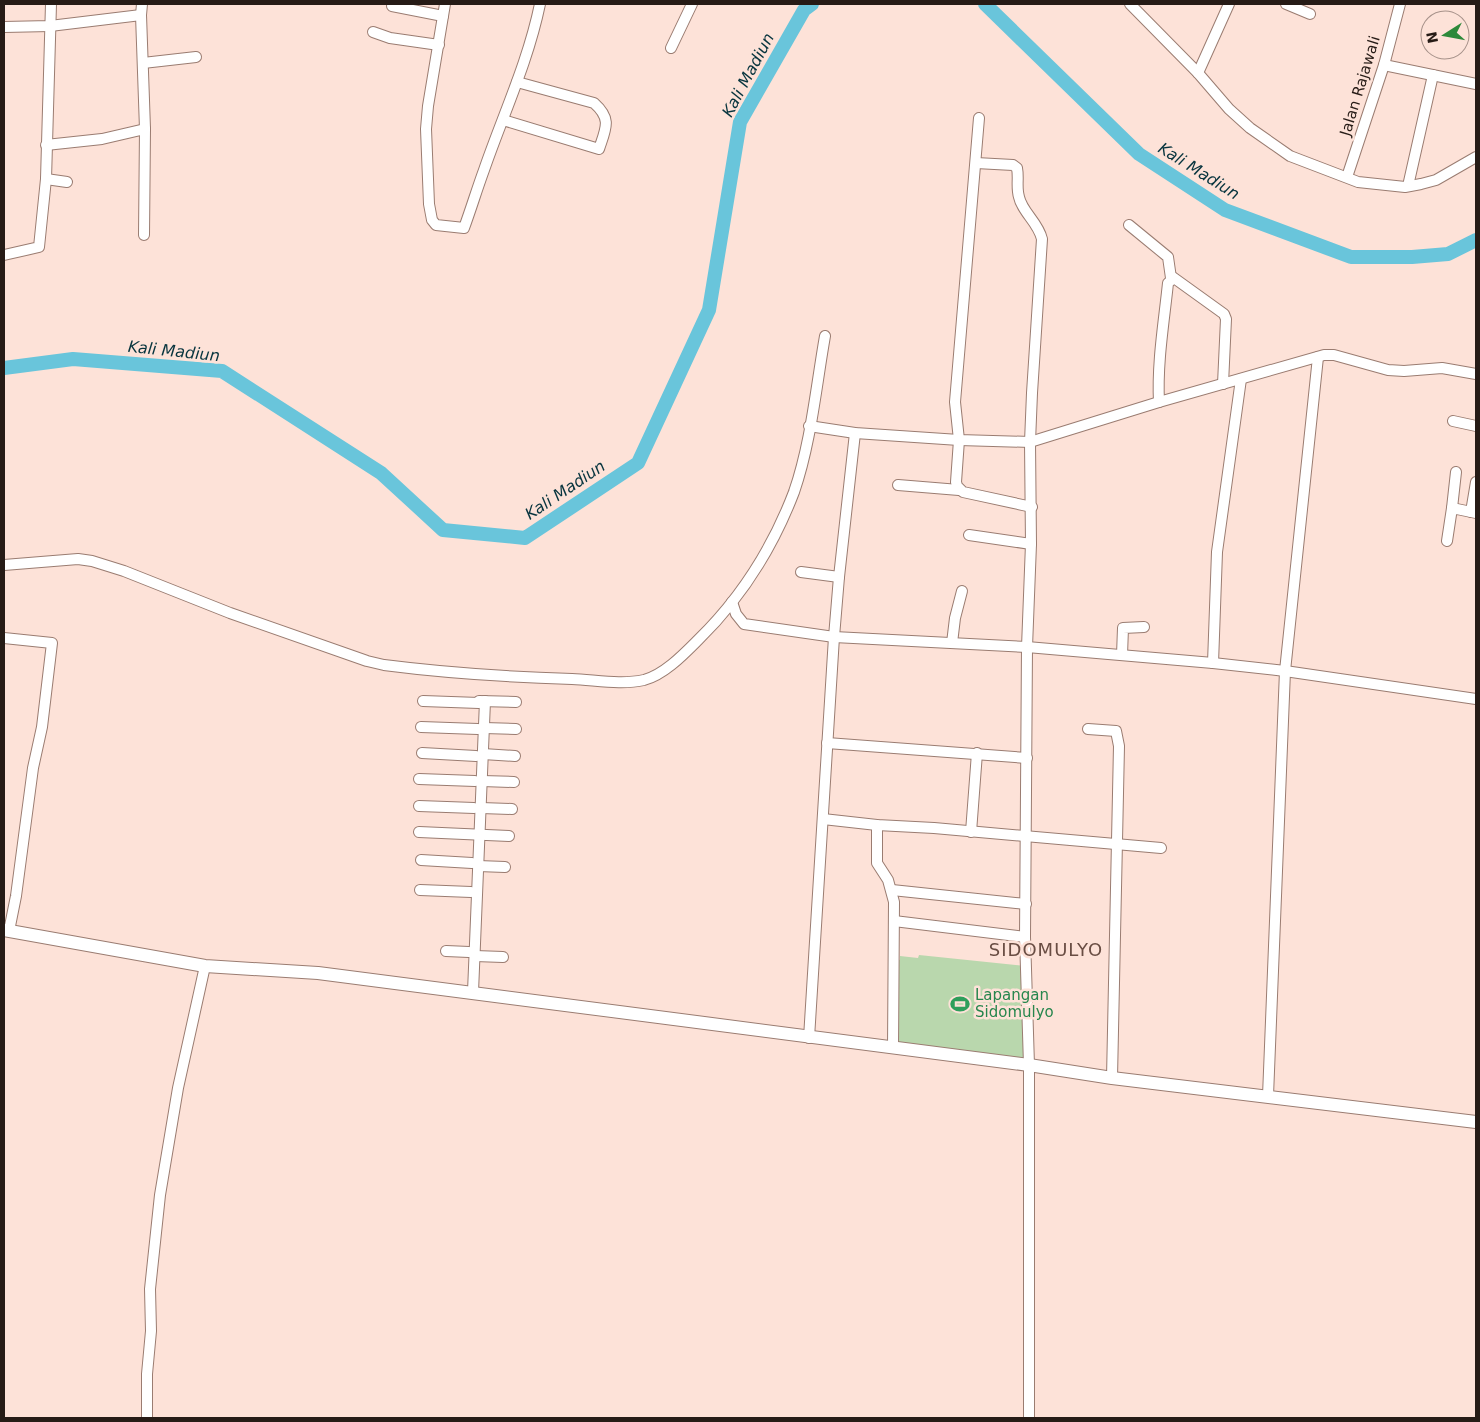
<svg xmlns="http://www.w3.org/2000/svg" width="1480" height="1422" font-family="'DejaVu Sans',sans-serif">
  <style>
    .green { fill: #b9d7ad }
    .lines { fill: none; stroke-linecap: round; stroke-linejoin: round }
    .river { stroke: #69c5db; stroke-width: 14 }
    .minor-casing { stroke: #9a7c71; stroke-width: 12 }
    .major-casing { stroke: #9a7c71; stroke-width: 14 }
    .minor { stroke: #fff; stroke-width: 10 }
    .major { stroke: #fff; stroke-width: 12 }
    .labels { text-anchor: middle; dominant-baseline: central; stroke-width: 5; stroke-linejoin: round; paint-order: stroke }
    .street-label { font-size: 15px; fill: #261b16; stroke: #fde2d8 }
    .leisure-label { font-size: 15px; fill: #27864d; stroke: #fde2d8; text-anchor: start }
    .water-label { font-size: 16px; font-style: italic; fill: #07343e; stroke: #fde2d8 }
    .quarter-label { font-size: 18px; letter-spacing: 1px; fill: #694d43; stroke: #fde2d8 }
  </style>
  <rect width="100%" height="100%" fill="#fde2d8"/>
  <polygon class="green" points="919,955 1025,966 1026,1059 895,1042 894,959 900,960 900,956 918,958"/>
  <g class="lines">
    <g class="river">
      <polyline points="985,4 1139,154 1225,210 1351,257 1412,257 1448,254 1476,240"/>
      <polyline points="4,368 73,359 222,371 381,473 443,530 525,538 638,463 709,310 740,122 804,10 812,4"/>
    </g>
    <g class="minor-casing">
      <g id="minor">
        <polyline points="142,4 141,15 145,129 144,235"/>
        <path d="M445,4L428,106L426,129L429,204L432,220L436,225L464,228C471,209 477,189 484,170C503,115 528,62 540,4"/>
        <polyline points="1130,4 1198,73 1229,109 1250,128 1290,156 1358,182 1405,187 1421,184 1436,180 1476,157"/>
        <polyline points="1286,4 1310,14"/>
        <polyline points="392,6 443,16"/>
        <polyline points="4,27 50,26 141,15"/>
        <polyline points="373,32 390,38 439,45"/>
        <polyline points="671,48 692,4"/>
        <polyline points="143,63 196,57"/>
        <polyline points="1384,65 1476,84"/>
        <polyline points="1198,73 1229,4"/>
        <polyline points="979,118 955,402 959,440 956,482 957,486 963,492 1032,507"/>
        <path d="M503,120L599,149C606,128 612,119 594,103L517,82"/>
        <polyline points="46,145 102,139 145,129"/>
        <path d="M976,163L1013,165L1017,168C1019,178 1016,187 1019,197C1022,212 1038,222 1042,239L1032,393L1030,442L1031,544L1027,647L1025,937L1029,1065V1418"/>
        <polyline points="1347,177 1384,65 1400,4"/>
        <polyline points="46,179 67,182"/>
        <polyline points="1408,186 1433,75"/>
        <polyline points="1129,225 1168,257 1171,278"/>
        <polyline points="4,255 39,247 46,179 51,4"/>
        <path d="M1159,402C1157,362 1164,322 1168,283L1174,278L1224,314L1226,319L1223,384"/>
        <polyline points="1453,421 1476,426"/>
        <polyline points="809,426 855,433 959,440 1030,442 1159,402 1324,355 1334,355 1388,370 1404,371 1442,368 1476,374"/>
        <polyline points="898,485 959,490"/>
        <polyline points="1452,508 1456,472"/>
        <polyline points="1471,512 1476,482"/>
        <polyline points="969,535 1031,544"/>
        <polyline points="1447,541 1452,508 1476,513"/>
        <path d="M4,565L78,559L92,561L124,571L230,613L367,661L384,665C446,673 509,677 572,679C596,680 621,685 644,680C664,675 684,654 698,640C740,599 773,547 794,492C811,443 816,387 825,336"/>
        <polyline points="801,572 839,577"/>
        <polyline points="732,602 736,614 744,624 834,637 1027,647 1213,663 1285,671 1476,699"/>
        <polyline points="4,638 52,643 42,727 33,768 16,896 9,931"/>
        <polyline points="952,643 955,618 962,591"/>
        <polyline points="1122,655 1123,628 1144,627"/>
        <polyline points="1213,663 1217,552 1241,379"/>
        <polyline points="423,701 479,703 479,701 516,702"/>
        <polyline points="421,727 478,729"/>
        <polyline points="484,728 516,729"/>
        <polyline points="1088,729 1116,731 1119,746 1112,1078"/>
        <polyline points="827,743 1027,758"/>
        <polyline points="422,753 476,756"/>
        <polyline points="483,754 515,756"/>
        <polyline points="419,779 475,781"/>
        <polyline points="482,781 514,782"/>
        <polyline points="419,806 474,808"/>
        <polyline points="481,808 512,809"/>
        <polyline points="823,819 877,825 934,828 1161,848"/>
        <polyline points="877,825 877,863 888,880 894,902 893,1048"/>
        <polyline points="419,832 509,836"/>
        <polyline points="971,832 977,753"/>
        <polyline points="421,860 472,863"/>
        <polyline points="478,866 505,867"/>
        <polyline points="420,890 471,892"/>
        <polyline points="892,890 1026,904"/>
        <polyline points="894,921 1025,937"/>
        <polyline points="446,951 469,952"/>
        <polyline points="475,956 503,957"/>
        <polyline points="473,992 485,701"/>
        <polyline points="809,1038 834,637 839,577 855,433"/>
        <polyline points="1268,1096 1285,671 1318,357"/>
        <polyline points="147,1418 147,1374 151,1331 150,1289 160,1195 178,1088 205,966"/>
      </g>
    </g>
    <g class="major-casing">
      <polyline id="major" points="4,930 205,966 318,973 1029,1065 1112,1078 1476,1122"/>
    </g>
    <use href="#minor" class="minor"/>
    <use href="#major" class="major"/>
  </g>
  <defs>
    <g id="stadium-bare" transform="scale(1.5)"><path d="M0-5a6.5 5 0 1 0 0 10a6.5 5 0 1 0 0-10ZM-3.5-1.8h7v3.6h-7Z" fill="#2e9e5b" stroke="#fde2d8" stroke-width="2.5" paint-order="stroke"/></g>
  </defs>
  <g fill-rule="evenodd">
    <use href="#stadium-bare" x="960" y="1004"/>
  </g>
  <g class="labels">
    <g class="street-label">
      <text transform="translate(1360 86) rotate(-73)">Jalan Rajawali</text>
    </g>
    <g class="leisure-label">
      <text x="975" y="995">Lapangan<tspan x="975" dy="17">Sidomulyo</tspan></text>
    </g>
    <g class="water-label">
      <text transform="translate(748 75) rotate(-62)">Kali Madiun</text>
      <text transform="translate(1199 171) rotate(32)">Kali Madiun</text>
      <text transform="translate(174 351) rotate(6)">Kali Madiun</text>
      <text transform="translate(565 490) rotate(-34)">Kali Madiun</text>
    </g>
    <g class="quarter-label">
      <text x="1046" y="949">SIDOMULYO</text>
    </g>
  </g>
  <rect width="1480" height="1422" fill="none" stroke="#261b16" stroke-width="10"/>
  <g transform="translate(1445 35) rotate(259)"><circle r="24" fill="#fde2d8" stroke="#a7928a"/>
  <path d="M0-4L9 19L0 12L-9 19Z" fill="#2d893a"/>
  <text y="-8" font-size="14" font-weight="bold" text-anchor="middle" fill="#261b16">N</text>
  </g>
</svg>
